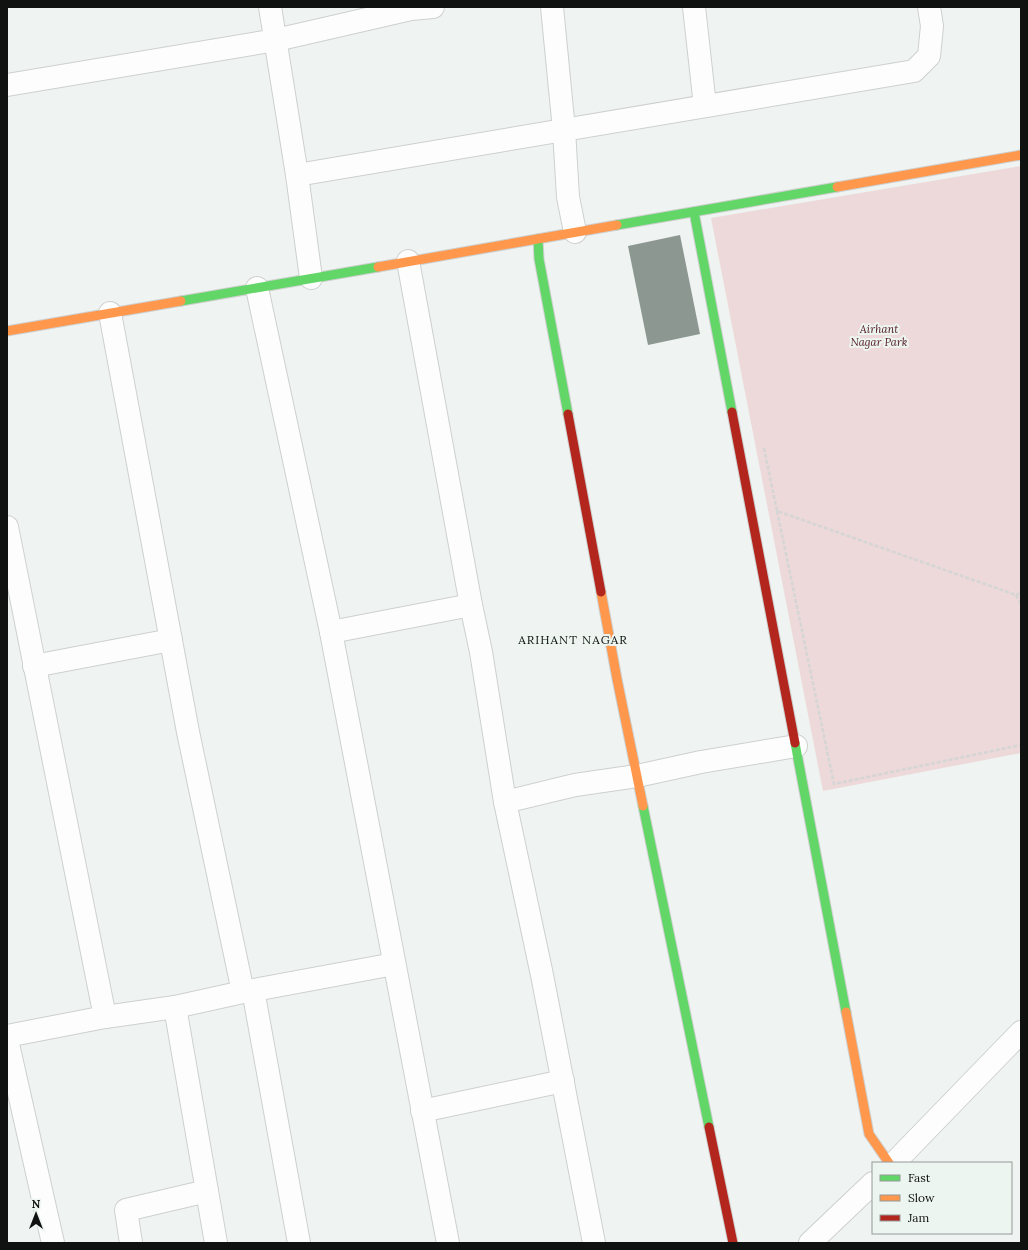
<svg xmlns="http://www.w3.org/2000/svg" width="1028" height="1250" font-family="Lora,serif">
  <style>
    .green { fill: #edd9d9 }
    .building { fill: #8d9792 }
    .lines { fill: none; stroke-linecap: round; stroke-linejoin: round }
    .street-casing { stroke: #cdd0cf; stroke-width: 24 }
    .fast-casing { stroke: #cdd0cf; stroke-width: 11 }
    .slow-casing { stroke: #cdd0cf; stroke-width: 11 }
    .jam-casing { stroke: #cdd0cf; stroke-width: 11 }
    .path { stroke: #d5d5d5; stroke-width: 2.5; stroke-dasharray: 4 2; stroke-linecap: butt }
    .street { stroke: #fdfdfd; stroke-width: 22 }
    .fast { stroke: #63d668; stroke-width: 9 }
    .slow { stroke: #ff974d; stroke-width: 9 }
    .jam { stroke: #b3261e; stroke-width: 9 }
    .labels { text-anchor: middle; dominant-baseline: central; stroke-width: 4; stroke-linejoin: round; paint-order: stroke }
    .park-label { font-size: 11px; font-style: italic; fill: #501720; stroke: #edf5f1 }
    .neighbourhood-label { font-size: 12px; letter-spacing: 1px; fill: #101211; stroke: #edf5f1 }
  </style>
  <rect width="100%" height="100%" fill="#eff3f1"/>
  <polygon class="green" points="1021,166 1021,753 823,791 711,218"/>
  <polygon class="building" points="680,235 700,334 648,345 628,246"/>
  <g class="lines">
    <g class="street-casing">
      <g id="street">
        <polyline points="270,7 297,175 311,278"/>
        <polyline points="552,7 564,130 568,197 575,232"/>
        <polyline points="694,7 705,106"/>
        <polyline points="7,85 276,40 411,9 433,7"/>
        <polyline points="297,175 914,71 929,56 932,26 929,7"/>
        <polyline points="408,261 471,605 481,652 505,802 542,975 594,1243"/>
        <polyline points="257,288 331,632"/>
        <polyline points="110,313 188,732 243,992"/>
        <polyline points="7,527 105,1017"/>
        <polyline points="34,666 171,640"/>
        <polyline points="505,802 575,785 637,776 701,762 796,746"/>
        <polyline points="253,990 299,1243"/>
        <polyline points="175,1007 216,1243"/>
        <polyline points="7,1036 105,1017 175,1007 243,992 394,964"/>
        <polyline points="7,1040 53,1243"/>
        <polyline points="422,1111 563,1081"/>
        <polyline points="894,1163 1021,1032"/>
        <polyline points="131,1243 126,1210 207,1191"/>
        <polyline points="448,1243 331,632 471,605"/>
        <polyline points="810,1243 873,1183"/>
      </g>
    </g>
    <g class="fast-casing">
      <g id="fast">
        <polyline points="694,212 732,412"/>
        <polyline points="617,225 837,187"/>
        <polyline points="538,239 539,259 568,414"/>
        <polyline points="181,301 378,267"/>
        <polyline points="795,743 846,1012"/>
        <polyline points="643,806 709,1127"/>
      </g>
    </g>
    <g class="slow-casing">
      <g id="slow">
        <polyline points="837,187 1021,155"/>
        <polyline points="378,267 617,225"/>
        <polyline points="7,331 181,301"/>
        <polyline points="601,592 617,679 643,806"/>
        <polyline points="846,1012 869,1134 889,1163"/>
      </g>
    </g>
    <g class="jam-casing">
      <g id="jam">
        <polyline points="732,412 795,743"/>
        <polyline points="568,414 601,592"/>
        <polyline points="709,1127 733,1243"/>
      </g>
    </g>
    <g class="path">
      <polyline points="764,448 777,511 1016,595 1021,593"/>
      <polyline points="777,511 834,784 1021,745"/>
      <polyline points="1016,595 1021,604"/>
    </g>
    <use href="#street" class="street"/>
    <use href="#fast" class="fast"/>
    <use href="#slow" class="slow"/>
    <use href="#jam" class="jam"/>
  </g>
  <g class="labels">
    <g class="park-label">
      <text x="879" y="329">Airhant<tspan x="879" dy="13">Nagar Park</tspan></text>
    </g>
    <g class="neighbourhood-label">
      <text x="573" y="639">ARIHANT NAGAR</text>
    </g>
  </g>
  <rect width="1028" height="1250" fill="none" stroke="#101211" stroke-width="16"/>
  <rect x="872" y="1162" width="140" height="72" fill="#edf5f1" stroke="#959a97"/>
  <rect x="880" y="1175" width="20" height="6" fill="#63d668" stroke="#959a97"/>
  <text x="908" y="1182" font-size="12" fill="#101211">Fast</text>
  <rect x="880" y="1195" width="20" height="6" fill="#ff974d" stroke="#959a97"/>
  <text x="908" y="1202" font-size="12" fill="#101211">Slow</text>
  <rect x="880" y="1215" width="20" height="6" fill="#b3261e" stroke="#959a97"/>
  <text x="908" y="1222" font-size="12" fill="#101211">Jam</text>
  <g transform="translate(36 1214)" stroke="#edf5f1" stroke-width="3" paint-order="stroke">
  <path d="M0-3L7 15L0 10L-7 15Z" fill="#101211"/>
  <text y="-6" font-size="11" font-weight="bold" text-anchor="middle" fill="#101211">N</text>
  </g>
</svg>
